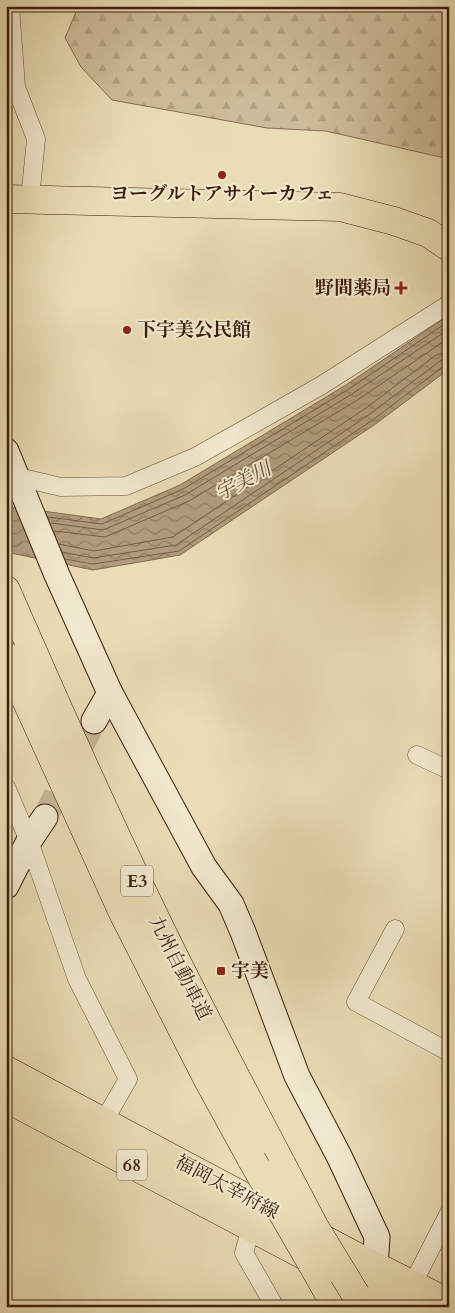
<svg xmlns="http://www.w3.org/2000/svg" width="455" height="1313" font-family="Cardo,'Noto Serif JP',serif">
  <style>
    .forest { fill: url(#forest-firs); stroke: #866c54 }
    .water { fill: url(#water-waves); stroke: #826950 }
    .lines { fill: none; stroke-linecap: round; stroke-linejoin: round }
    .shore { stroke: #775c45; stroke-width: 1 }
    .secondary-tunnel { stroke: #c8b794; stroke-width: 25; stroke-dasharray: 25 12; stroke-linecap: butt }
    .street-casing { stroke: #694d38; stroke-width: 19 }
    .secondary-casing { stroke: #3e1d0e; stroke-width: 27 }
    .primary-casing { stroke: #3e1d0e; stroke-width: 29 }
    .highway-casing { stroke: #3e1d0e; stroke-width: 29 }
    .street { stroke: #f1e9cf; stroke-width: 18 }
    .secondary { stroke: #f1e9cf; stroke-width: 25 }
    .primary { stroke: #eaddb5; stroke-width: 28 }
    .highway { stroke: #eaddb5; stroke-width: 28 }
    .highway-bridge-casing { stroke: #3e1d0e; stroke-width: 29; stroke-linecap: butt }
    .highway-bridge { stroke: #eaddb5; stroke-width: 28 }
    .poi-dot { fill: #8f2418; stroke: #f1e9cf; stroke-width: 2 }
    .labels { text-anchor: middle; dominant-baseline: central; stroke-width: 4; stroke-linejoin: round; paint-order: stroke }
    .shield { fill: #f1e9cf; stroke: #745a48; stroke-width: 1 }
    .shield-label { font-size: 18px; font-weight: bold; fill: #3e1d0e }
    .poi-label { font-size: 19px; font-weight: bold; fill: #3e1d0e; stroke: #f1e9cf; text-anchor: start }
    .street-label { font-size: 19px; fill: #3e1d0e; stroke: #f1e9cf }
    .water-label { font-size: 20px; font-style: italic; fill: #664934; stroke: #f1e9cf }
  </style>
  <defs>
    <pattern id="forest-firs" width="22" height="20" patternUnits="userSpaceOnUse" patternTransform="scale(1.25)"><rect width="22" height="20" fill="#cdbc99"/><path d="M5 1l3.5 6h-7zM16 11l3.5 6h-7z" fill="#b1a183"/></pattern>
    <pattern id="water-waves" width="16" height="10" patternUnits="userSpaceOnUse" patternTransform="scale(1.25)"><rect width="16" height="10" fill="#b09c7c"/><path d="M0 5q4-4 8 0t8 0" fill="none" stroke="#917f64"/></pattern>
  </defs>
  <rect width="100%" height="100%" fill="#eaddb5"/>
  <filter id="stains"><feTurbulence type="fractalNoise" baseFrequency=".004" numOctaves="4"/><feColorMatrix values="0 0 0 0 .2 0 0 0 0 .09 0 0 0 0 .02 0 0 0 .5 -.17"/></filter>
  <radialGradient id="worn" r=".72"><stop offset=".6" stop-color="#630" stop-opacity="0"/><stop offset="1" stop-color="#630" stop-opacity=".3"/></radialGradient>
  <polygon class="forest" points="81,6 449,6 449,159 326,131 267,128 112,100 81,67 65,38 76,12"/>
  <polygon class="water" points="449,315 449,369 377,423 180,555 93,570 6,552 6,506 101,519 180,485 346,385"/>
  <g class="lines">
    <g class="shore">
      <polyline points="48,517 102,524 183,489 349,389 449,321"/>
      <polyline points="51,523 103,530 185,495 352,394 449,329"/>
      <polyline points="54,531 105,537 189,501 356,401 449,338"/>
      <polyline points="59,544 94,551 173,537 366,408 436,355 449,351"/>
      <polyline points="62,552 93,558 176,545 370,414 440,361 449,359"/>
      <polyline points="65,559 93,564 179,551 374,419 444,366 449,365"/>
    </g>
    <polyline class="secondary-tunnel" points="45,817 94,721"/>
    <g class="street-casing">
      <g id="street">
        <polyline points="10,6 16,87 36,139 30,199"/>
        <polyline points="10,475 61,487 126,486 195,457 259,421 322,385 449,304"/>
        <polyline points="417,755 449,770"/>
        <polyline points="6,787 29,841 77,979 128,1079 104,1121"/>
        <polyline points="395,929 356,1002 449,1052"/>
        <polyline points="251,1227 244,1253 275,1307"/>
        <polyline points="412,1285 449,1213"/>
      </g>
    </g>
    <g class="secondary-casing">
      <g id="secondary">
        <polyline points="6,451 57,575 110,693 204,867 231,904 243,932 297,1076 339,1156 377,1237 375,1267"/>
        <polyline points="94,721 110,693"/>
        <polyline points="6,886 29,841 45,817"/>
      </g>
    </g>
    <g class="primary-casing">
      <g id="primary">
        <polyline points="6,199 340,207 394,221 428,233 449,247"/>
        <polyline points="6,1070 361,1259 449,1303"/>
        <polyline points="6,1098 402,1307"/>
      </g>
    </g>
    <g class="highway-casing">
      <g id="highway">
        <path d="M6,590C52,695 98,800 148,903C190,991 236,1078 282,1165"/>
        <polyline points="6,656 124,915 207,1078 252,1160"/>
        <polyline points="319,1276 336,1307"/>
      </g>
    </g>
    <use href="#street" class="street"/>
    <use href="#secondary" class="secondary"/>
    <use href="#primary" class="primary"/>
    <use href="#highway" class="highway"/>
    <g class="highway-bridge-casing">
      <g id="highway-bridge">
        <polyline points="252,1160 319,1276"/>
        <polyline points="282,1165 314,1226 356,1295"/>
      </g>
    </g>
    <use href="#highway-bridge" class="highway-bridge"/>
  </g>
  <g class="poi-dot">
    <circle cx="222" cy="175" r="5"/>
    <path d="M398.5 280.5h5v5h5v5h-5v5h-5v-5h-5v-5h5z"/>
    <circle cx="127" cy="330" r="5"/>
    <rect x="216" y="966" width="10" height="10" rx="2.5"/>
  </g>
  <g class="labels">
    <g class="shield">
      <rect x="121" y="865.5" width="32" height="31" rx="4"/>
      <rect x="117" y="1149.5" width="30" height="31" rx="4"/>
    </g>
    <g class="shield-label">
      <text x="137" y="881">E3</text>
      <text x="132" y="1165">68</text>
    </g>
    <g class="poi-label">
      <text x="222" y="194" text-anchor="middle">ヨーグルトアサイーカフェ</text>
      <text x="391" y="288" text-anchor="end">野間薬局</text>
      <text x="137" y="330">下宇美公民館</text>
      <text x="231" y="971">宇美</text>
    </g>
    <g class="street-label">
      <text transform="translate(180 968) rotate(63)">九州自動車道</text>
      <text transform="translate(227 1187) rotate(28)">福岡太宰府線</text>
    </g>
    <g class="water-label">
      <text transform="translate(243 481) rotate(-28)">宇美川</text>
    </g>
  </g>
  <rect width="455" height="1313" fill="none" stroke="#eaddb5" stroke-width="25"/>
  <rect x="8" y="8" width="440" height="1298" fill="none" stroke="#3e1d0e" stroke-width="2.5"/>
  <rect x="12" y="12" width="430" height="1288" fill="none" stroke="#3e1d0e"/>
  <rect width="100%" height="100%" filter="url(#stains)"/>
  <rect width="100%" height="100%" fill="url(#worn)"/>
</svg>
